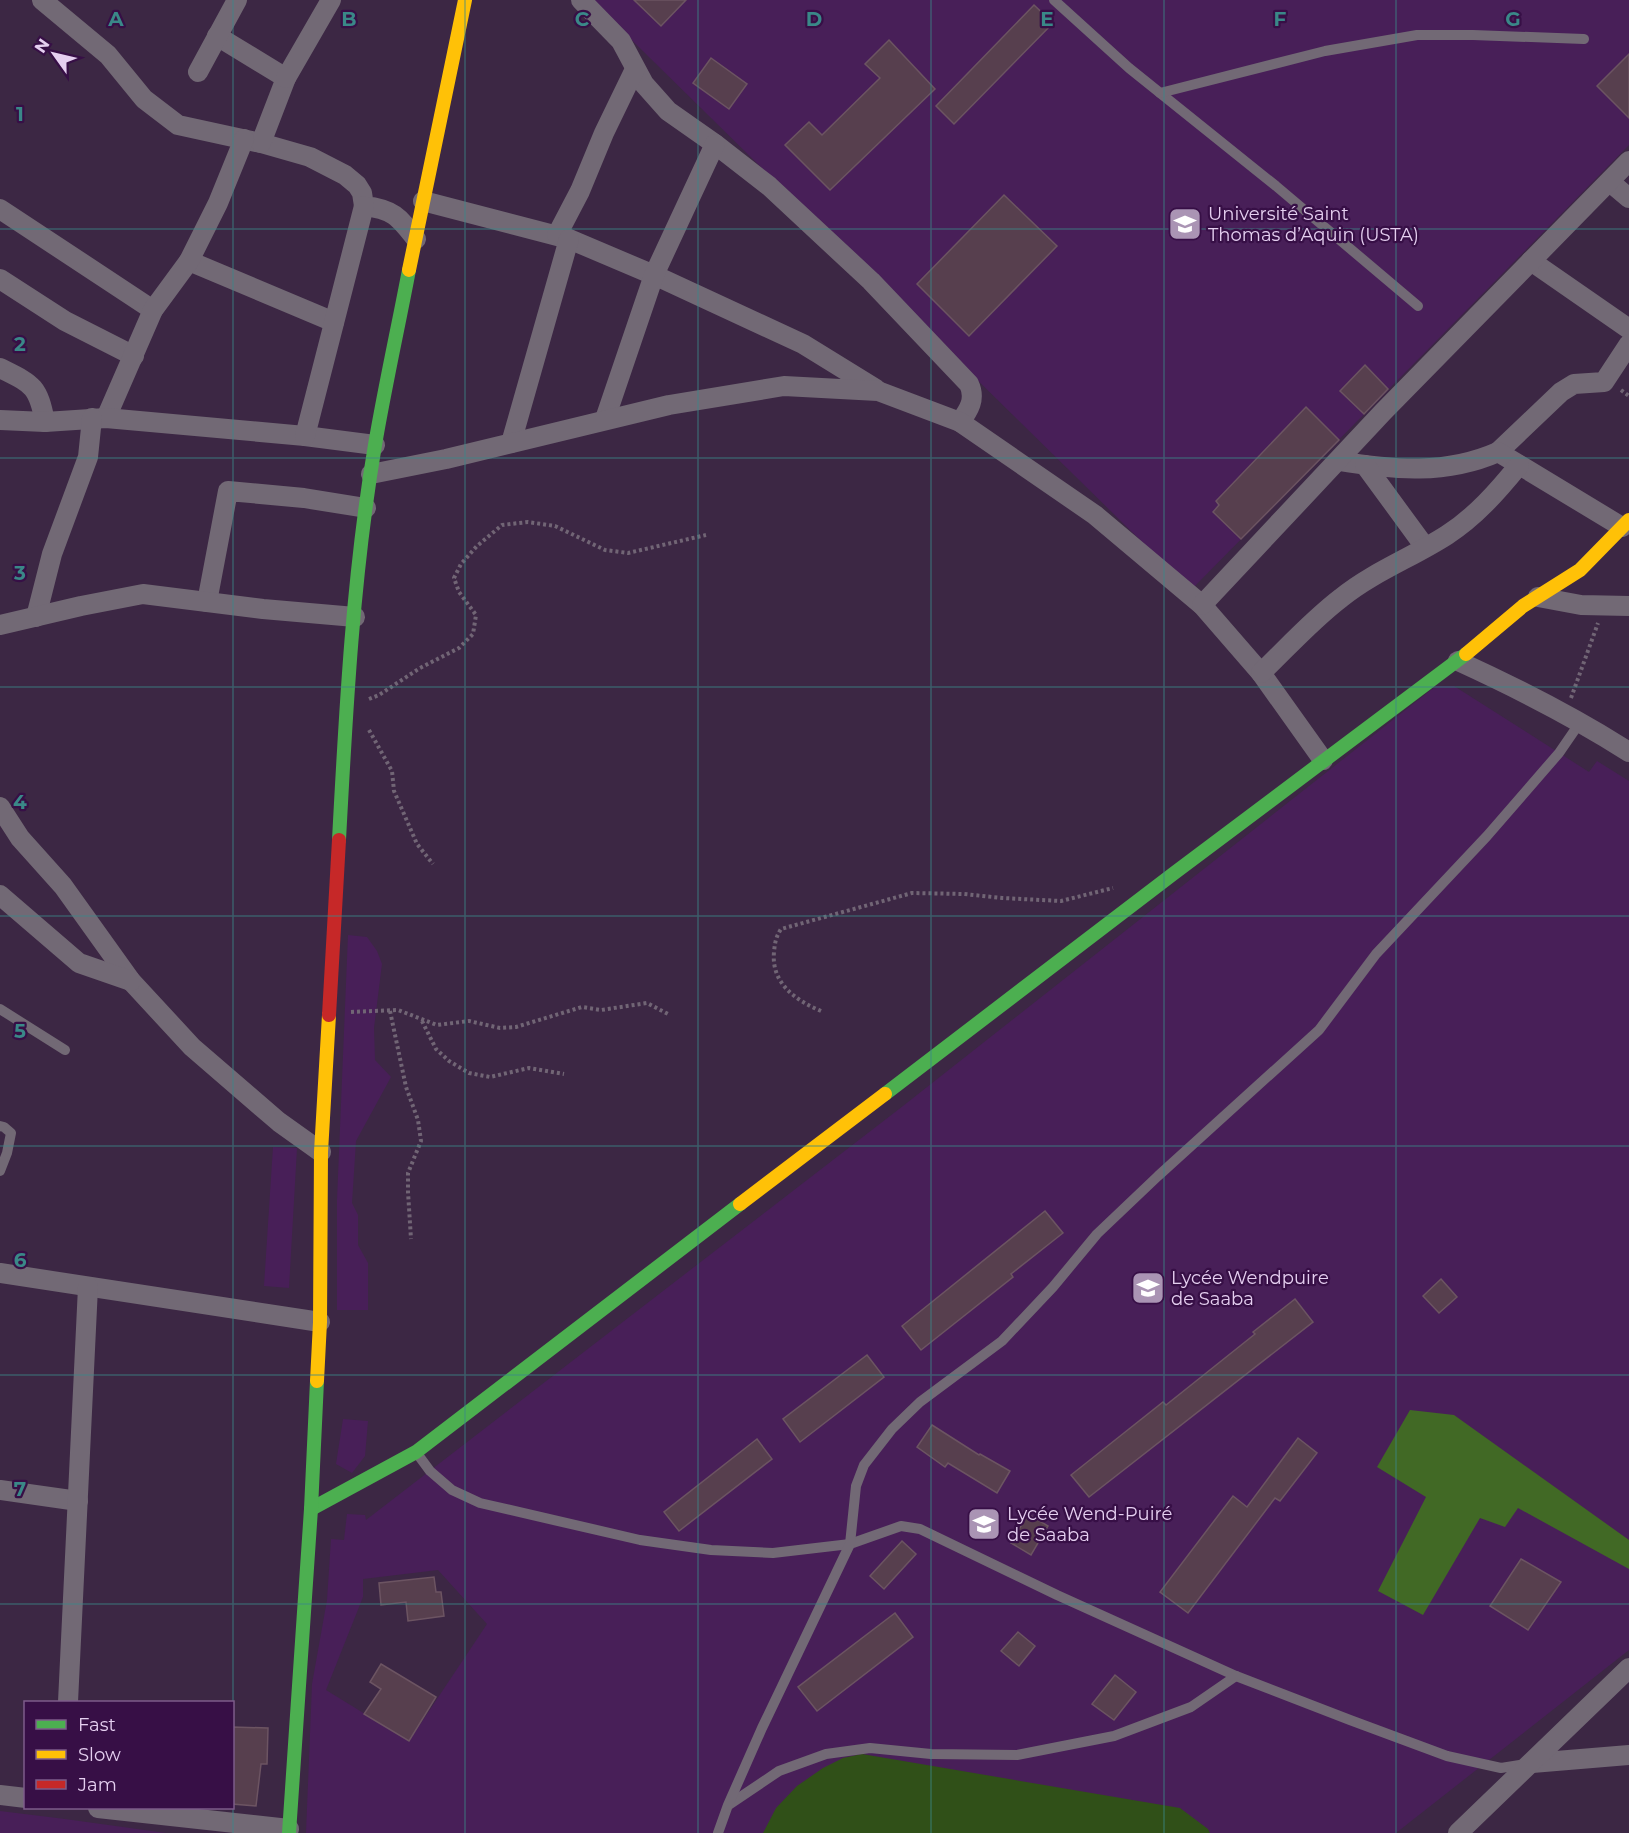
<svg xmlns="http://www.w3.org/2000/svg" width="1629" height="1833" font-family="Montserrat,sans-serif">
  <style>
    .built { fill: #481f58; fill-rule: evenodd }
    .green { fill: #305018 }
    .forest { fill: #416925 }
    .building { fill: #573f4e; stroke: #6c5462; stroke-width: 1.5 }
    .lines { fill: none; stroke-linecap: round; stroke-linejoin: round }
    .path { stroke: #716575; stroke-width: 4; stroke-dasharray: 3 3; stroke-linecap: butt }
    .lane { stroke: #726975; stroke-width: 10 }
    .street { stroke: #726975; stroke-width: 20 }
    .fast { stroke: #4caf50; stroke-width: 14 }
    .slow { stroke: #ffc107; stroke-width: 14 }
    .jam { stroke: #c62828; stroke-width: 14 }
    .grid { fill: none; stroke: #3a8888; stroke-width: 1.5; stroke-opacity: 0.55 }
    .labels { text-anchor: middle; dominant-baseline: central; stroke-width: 4.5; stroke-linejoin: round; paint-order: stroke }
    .poi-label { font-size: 18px; fill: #e5cff0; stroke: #370f46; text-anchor: start }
    .grid-label { font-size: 20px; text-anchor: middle; font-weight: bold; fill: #3a8888; stroke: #370f46; stroke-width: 4.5; stroke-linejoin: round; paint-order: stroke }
  </style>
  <rect width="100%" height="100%" fill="#3c2744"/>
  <g class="built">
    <polygon points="591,0 1629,0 1629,145 1191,590"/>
    <path d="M1436,686H1454L1589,772L1597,761L1629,781V1650L1396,1833H306L312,1684L327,1600L331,1539L344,1540L347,1514L365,1515L366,1520L903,1106ZM438,1570L487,1624L409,1741L326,1690L363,1597V1579Z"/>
    <polygon points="348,935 367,937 377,951 382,964 374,1028 375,1060 391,1077 356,1141 352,1203 358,1215 358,1245 368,1263 368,1310 337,1310 337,1200"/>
    <polygon points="273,1147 297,1148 289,1288 264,1286"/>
    <polygon points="343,1419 368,1421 365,1456 352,1473 336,1464"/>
    <polygon points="0,1811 65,1819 166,1833 0,1833"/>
  </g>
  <polygon class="green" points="862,1754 1180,1808 1208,1829 1210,1833 763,1833 776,1808 797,1786 823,1768 843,1758"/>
  <polygon class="forest" points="1410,1410 1454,1415 1629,1540 1629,1569 1518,1508 1505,1527 1480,1518 1423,1615 1378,1591 1426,1497 1377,1467"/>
  <g class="building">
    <polygon points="634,0 686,0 661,26"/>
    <polygon points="1034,5 1053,23 954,124 936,106"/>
    <polygon points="889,40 935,89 830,190 785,145 809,122 822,135 880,78 865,64"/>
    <polygon points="1629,54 1629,118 1597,86"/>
    <polygon points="711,58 747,84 729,109 693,83"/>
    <polygon points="1004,195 1057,246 969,336 917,284"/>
    <polygon points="1365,365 1388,389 1364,414 1340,391"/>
    <polygon points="1306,407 1339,440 1241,539 1213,512 1219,505 1216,501"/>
    <polygon points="1045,1211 1063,1233 1011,1274 1013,1277 921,1350 902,1326"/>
    <polygon points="1441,1279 1457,1297 1439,1313 1423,1296"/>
    <polygon points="1295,1299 1313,1322 1089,1497 1071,1475 1163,1402 1166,1405 1255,1334 1253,1332"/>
    <polygon points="867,1355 884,1377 800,1442 783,1419"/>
    <polygon points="932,1425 979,1455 980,1454 1010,1471 997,1493 948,1463 945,1467 917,1447"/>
    <polygon points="1298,1438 1317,1453 1280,1501 1275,1498 1188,1613 1160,1592 1233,1496 1247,1507"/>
    <polygon points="757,1439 772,1459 679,1531 664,1512"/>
    <polygon points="1028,1514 1048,1526 1031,1555 1011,1543"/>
    <polygon points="902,1541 916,1554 884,1589 870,1576"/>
    <polygon points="1521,1559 1561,1582 1528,1630 1490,1606"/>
    <polygon points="434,1577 436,1592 441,1592 444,1616 408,1621 406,1602 381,1605 379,1583"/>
    <polygon points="895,1613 913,1637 817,1711 798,1687"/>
    <polygon points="1018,1632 1035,1646 1019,1666 1001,1651"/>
    <polygon points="381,1664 436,1697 409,1741 364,1714 381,1689 370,1682"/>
    <polygon points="1115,1675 1136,1692 1114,1720 1092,1704"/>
    <polygon points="232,1727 268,1728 267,1764 261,1764 256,1806 232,1804"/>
  </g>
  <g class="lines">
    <g class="path">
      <polyline points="1621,390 1629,396"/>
      <polyline points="1571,698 1598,623"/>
      <polyline points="369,699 379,695 420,668 459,648 473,634 476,615 459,592 454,578 461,564 477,546 502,525 528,522 555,526 605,550 628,553 706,535"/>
      <polyline points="369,730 392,771 394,791 417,844 433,864"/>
      <polyline points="390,1011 406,1087 418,1120 421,1141 408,1173 408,1192 411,1239"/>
      <path d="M821,1011C795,1000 771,983 774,952C775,942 776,937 781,929L912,893L964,894L1002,898L1061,901L1113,888"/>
      <polyline points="351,1012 398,1010 437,1025 469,1021 500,1028 516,1027 582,1007 601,1010 647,1003 668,1014"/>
      <polyline points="422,1021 436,1049 449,1061 469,1073 490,1077 529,1068 564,1074"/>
    </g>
    <g class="lane">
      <polyline points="1054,0 1129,68 1276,186 1418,306"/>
      <polyline points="1160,93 1325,51 1417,35 1473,35 1584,39"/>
      <polyline points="0,1009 65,1050"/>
      <polyline points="0,1126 4,1127 11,1133 7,1153 0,1171"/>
      <polyline points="416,1452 430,1471 452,1490 480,1503 640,1540 711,1550 773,1553 850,1544 901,1526 920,1529 1057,1595 1236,1676 1350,1720 1447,1756 1501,1768 1526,1764"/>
      <polyline points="730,1804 779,1771 826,1754 870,1748 931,1754 1017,1755 1114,1736 1191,1707 1236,1676"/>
      <polyline points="718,1833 728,1805 762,1728 850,1544 856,1486 864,1465 892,1429 920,1402 1002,1341 1053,1287 1097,1234 1158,1176 1319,1030 1376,954 1487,836 1559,753 1581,721"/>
    </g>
    <g class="street">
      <path d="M42,0L108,55L144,99L178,125L261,143L310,157L345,175L357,185L362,193L364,206C393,209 399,217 416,239"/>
      <path d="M581,0L621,41L644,84L668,111L715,144L769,186L871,281L969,384C976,399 969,410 960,422"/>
      <polyline points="217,36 286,78 261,143"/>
      <polyline points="198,72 237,0"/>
      <polyline points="286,78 331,0"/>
      <polyline points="1610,182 1629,198"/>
      <polyline points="423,201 569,239 654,275 803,344 876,389"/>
      <polyline points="0,209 153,310"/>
      <polyline points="557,235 580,191 604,133 635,69"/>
      <polyline points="189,261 334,322"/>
      <polyline points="1531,261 1629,329"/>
      <polyline points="0,279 65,321 134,356"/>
      <path d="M0,368C32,384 38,385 45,422"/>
      <polyline points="106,418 153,310 189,261 218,203 244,139"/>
      <polyline points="605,419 654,275 715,144"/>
      <polyline points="0,420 45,422 106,418 305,436 375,445"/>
      <polyline points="305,436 364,206"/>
      <polyline points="511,443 569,239"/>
      <polyline points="1498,452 1561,392 1574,384 1604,382 1629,344"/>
      <path d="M1339,461C1393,470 1446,475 1498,452L1622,527"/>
      <polyline points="1365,465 1425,547"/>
      <polyline points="371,474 446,459 669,405 784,386 878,391 960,422 1095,515 1202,605 1261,673 1323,760"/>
      <polyline points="1538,597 1581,605 1629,606"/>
      <polyline points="207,602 228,491 304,498 366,508"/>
      <polyline points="1202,605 1383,412 1629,161"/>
      <polyline points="36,617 52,554 88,457 92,418"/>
      <polyline points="0,625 81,606 143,594 263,609 355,617"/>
      <path d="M1458,661C1517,688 1574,717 1629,752"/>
      <path d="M1261,673C1287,648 1312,620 1341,598C1373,572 1413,557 1447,535C1475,517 1498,491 1519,465"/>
      <polyline points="0,807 20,838 63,886 131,981 192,1047 279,1122 321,1152"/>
      <polyline points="0,895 79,963 131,981"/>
      <polyline points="0,1273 320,1322"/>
      <polyline points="0,1490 78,1501"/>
      <polyline points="68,1702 88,1287"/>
      <polyline points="1532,1763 1629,1755"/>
      <polyline points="0,1795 26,1798"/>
      <polyline points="98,1808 289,1829"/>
      <polyline points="1458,1833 1629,1668"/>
    </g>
    <g class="fast">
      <path d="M339,840C346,708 353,575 375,445C385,386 398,328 409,270"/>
      <polyline points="885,1094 1173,874 1466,654"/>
      <polyline points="311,1509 416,1452 740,1204"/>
      <polyline points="289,1833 311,1509 317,1381"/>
    </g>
    <g class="slow">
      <polyline points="409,270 465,0"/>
      <polyline points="1466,654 1523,606 1580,570 1629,520"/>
      <polyline points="740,1204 885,1094"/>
      <polyline points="317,1381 320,1322 321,1152 329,1015"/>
    </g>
    <polyline class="jam" points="329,1015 339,840"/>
  </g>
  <path class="grid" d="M233,0V1833M465,0V1833M698,0V1833M931,0V1833M1164,0V1833M1396,0V1833M0,229H1629M0,458H1629M0,687H1629M0,916H1629M0,1146H1629M0,1375H1629M0,1604H1629"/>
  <defs>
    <g id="university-square" transform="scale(1.725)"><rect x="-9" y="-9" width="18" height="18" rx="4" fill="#aa94b4" stroke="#370f46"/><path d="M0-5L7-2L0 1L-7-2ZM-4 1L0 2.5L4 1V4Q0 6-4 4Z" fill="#fff"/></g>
    <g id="school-square" transform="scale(1.725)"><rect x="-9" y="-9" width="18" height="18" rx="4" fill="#aa94b4" stroke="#370f46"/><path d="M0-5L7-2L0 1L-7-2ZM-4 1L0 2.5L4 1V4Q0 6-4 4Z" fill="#fff"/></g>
  </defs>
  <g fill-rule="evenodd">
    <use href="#university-square" x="1185" y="224"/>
    <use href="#school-square" x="1148" y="1288"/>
    <use href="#school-square" x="984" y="1524"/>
  </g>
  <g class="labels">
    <g class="poi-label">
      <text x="1208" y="214">Université Saint<tspan x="1208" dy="21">Thomas d’Aquin (USTA)</tspan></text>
      <text x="1171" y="1278">Lycée Wendpuire<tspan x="1171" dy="21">de Saaba</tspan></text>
      <text x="1007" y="1514">Lycée Wend-Puiré<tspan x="1007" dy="21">de Saaba</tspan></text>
    </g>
  </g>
  <g class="grid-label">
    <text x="116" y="26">A</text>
    <text x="349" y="26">B</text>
    <text x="582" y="26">C</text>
    <text x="814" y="26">D</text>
    <text x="1047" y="26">E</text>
    <text x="1280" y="26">F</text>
    <text x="1513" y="26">G</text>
    <text x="20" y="121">1</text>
    <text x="20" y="351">2</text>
    <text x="20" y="580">3</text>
    <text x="20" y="809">4</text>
    <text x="20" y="1038">5</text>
    <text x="20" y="1267">6</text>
    <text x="20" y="1496">7</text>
  </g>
  <rect x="24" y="1701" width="210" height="108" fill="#370f46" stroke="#7d5c8a" stroke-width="1.5"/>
  <rect x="36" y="1720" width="30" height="9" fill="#4caf50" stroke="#7d5c8a" stroke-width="1.5"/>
  <text x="78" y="1731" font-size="18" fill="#e5cff0">Fast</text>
  <rect x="36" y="1750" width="30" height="9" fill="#ffc107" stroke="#7d5c8a" stroke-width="1.5"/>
  <text x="78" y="1761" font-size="18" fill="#e5cff0">Slow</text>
  <rect x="36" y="1780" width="30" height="9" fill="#c62828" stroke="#7d5c8a" stroke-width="1.5"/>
  <text x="78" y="1791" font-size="18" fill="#e5cff0">Jam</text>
  <g transform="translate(54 54) rotate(304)" stroke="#370f46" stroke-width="4.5" paint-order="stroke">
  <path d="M0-4.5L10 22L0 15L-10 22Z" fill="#e5cff0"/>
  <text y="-9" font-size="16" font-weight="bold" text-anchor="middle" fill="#e5cff0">N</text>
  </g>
</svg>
